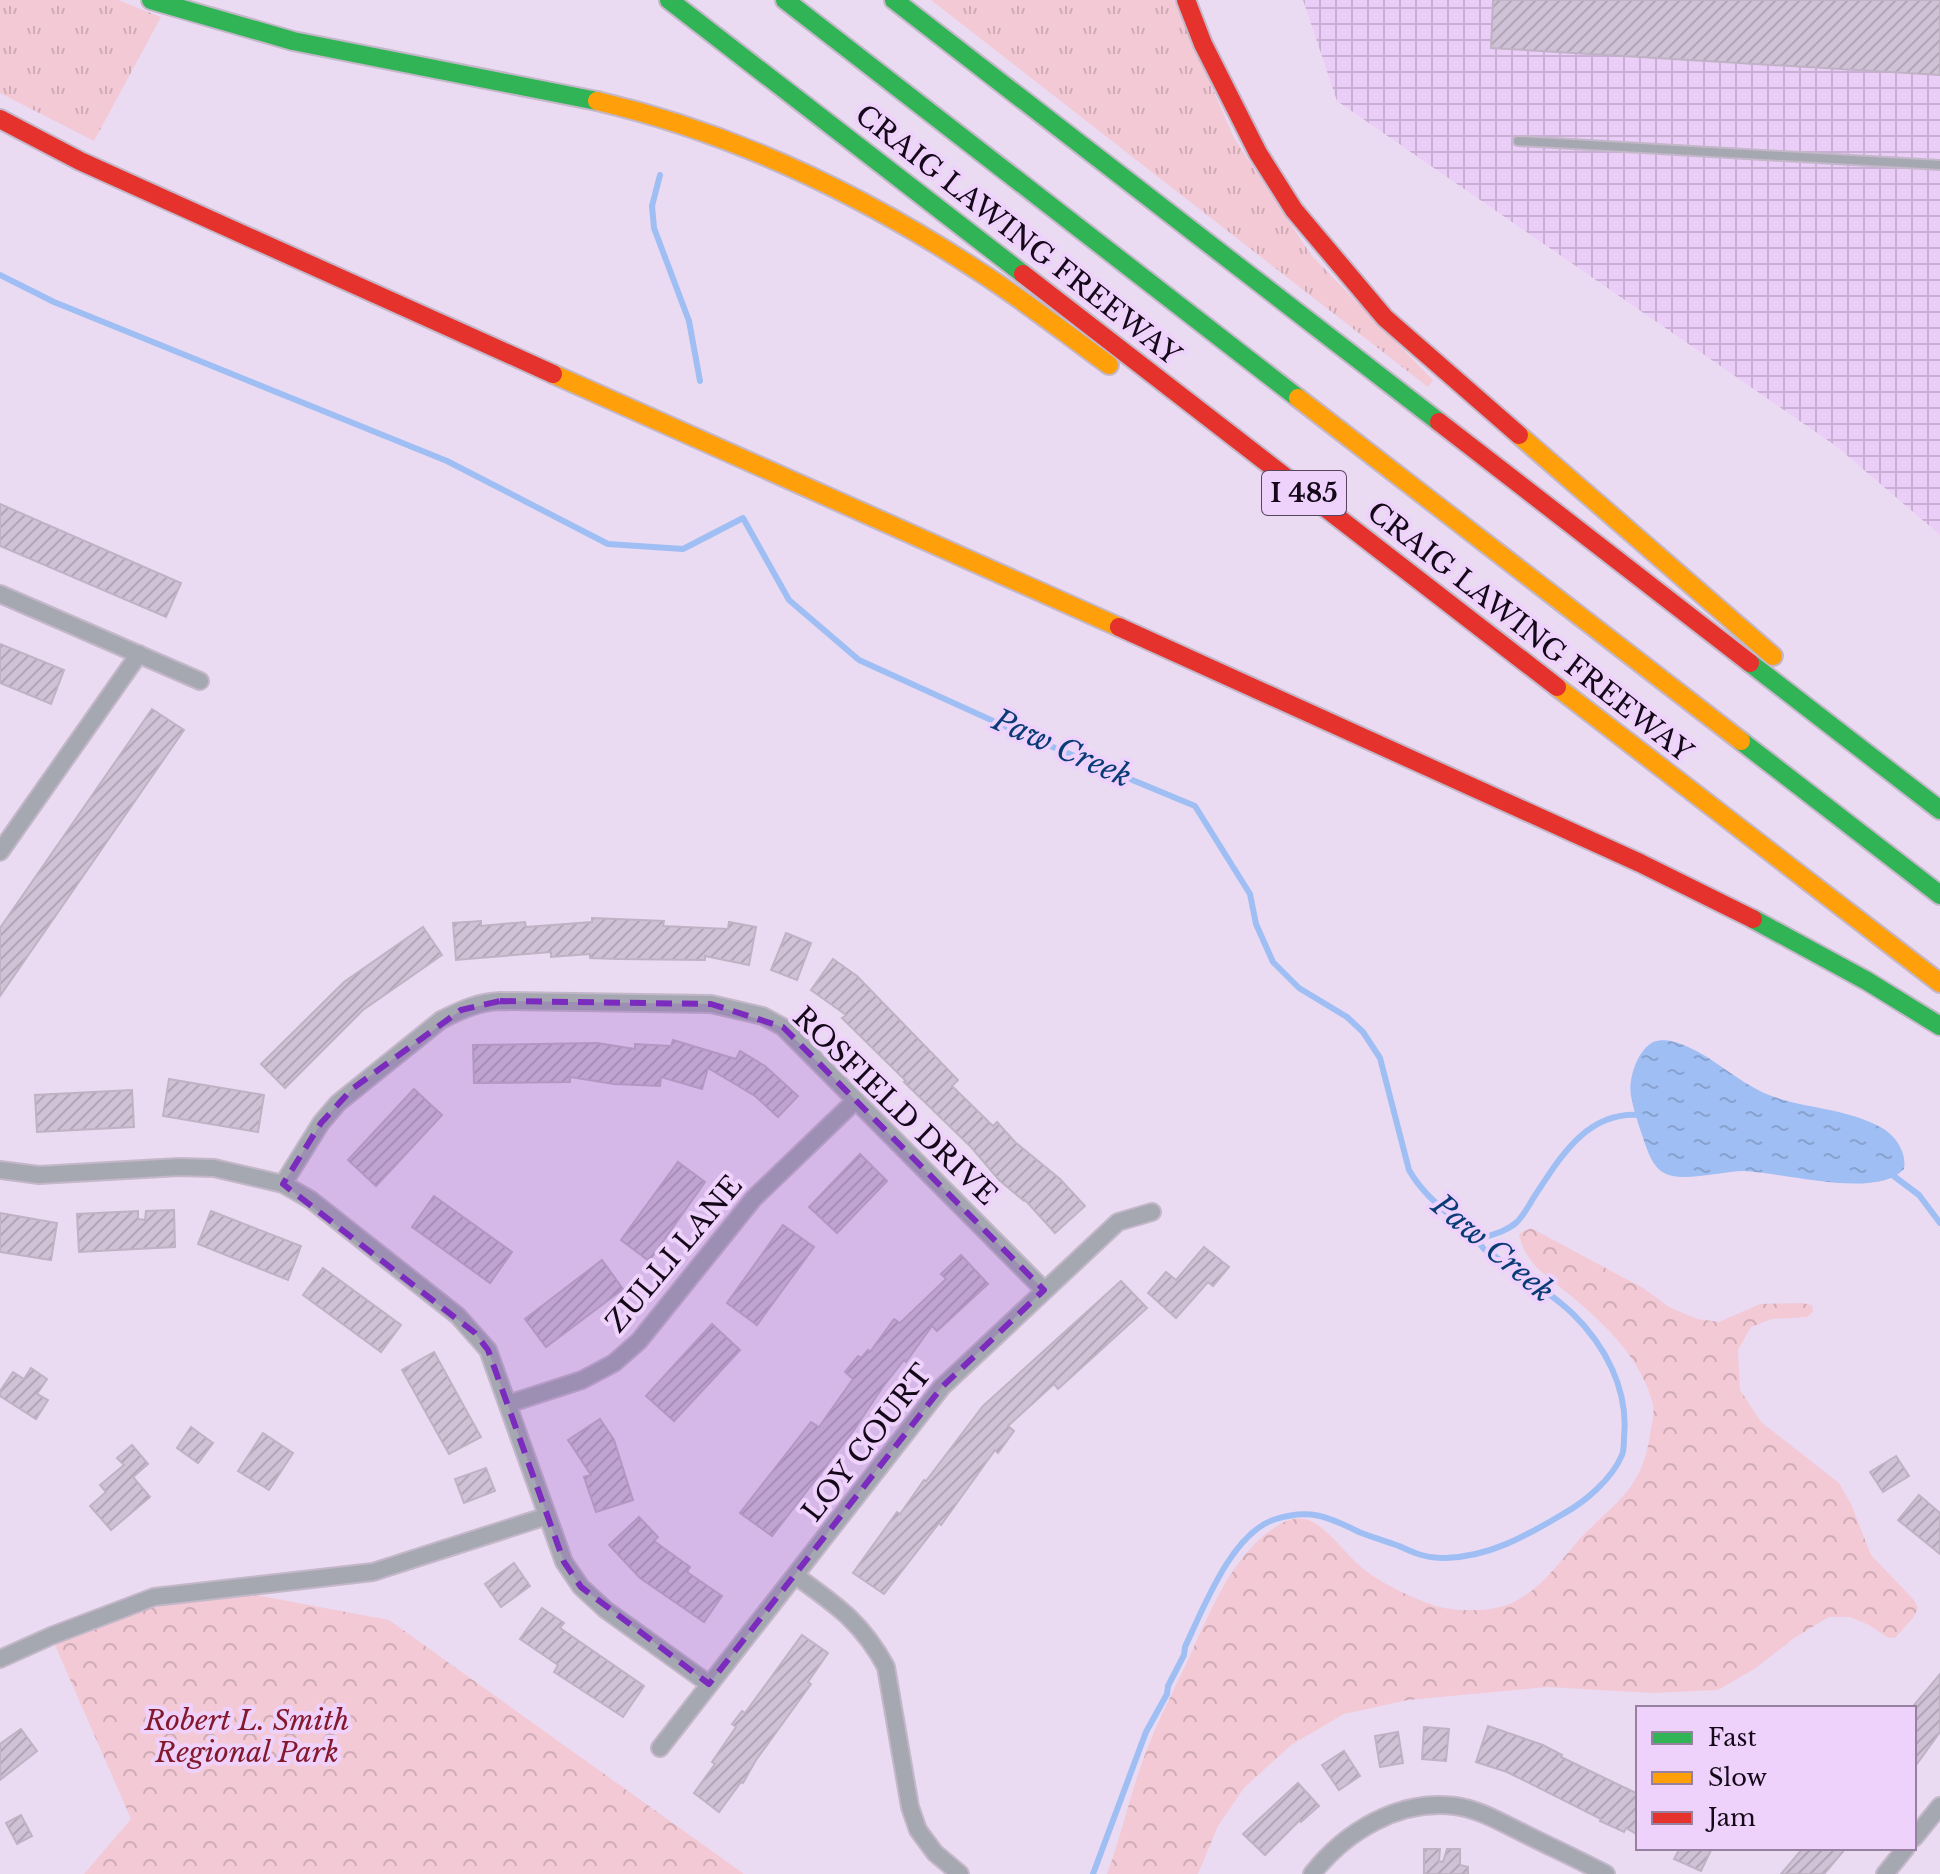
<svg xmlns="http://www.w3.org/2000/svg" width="1940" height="1874" font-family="'Libre Baskerville',serif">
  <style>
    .industrial { fill: url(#industrial-grid) }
    .grass { fill: url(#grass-tufts) }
    .forest { fill: url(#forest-crowns) }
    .water { fill: url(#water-ripples) }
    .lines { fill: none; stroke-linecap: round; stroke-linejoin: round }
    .stream { stroke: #9fbef3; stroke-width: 6 }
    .building { fill: url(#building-hatch); stroke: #c0b2c5; stroke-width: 2 }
    .lane-casing { stroke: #c3b7c9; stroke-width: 12 }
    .street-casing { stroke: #c3b7c9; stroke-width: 20 }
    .fast-casing { stroke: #c3b7c9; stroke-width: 22 }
    .slow-casing { stroke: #c3b7c9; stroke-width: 22 }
    .jam-casing { stroke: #c3b7c9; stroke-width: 22 }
    .lane { stroke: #a6a8b1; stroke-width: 8 }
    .street { stroke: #a6a8b1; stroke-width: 16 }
    .fast { stroke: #30b455; stroke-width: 18 }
    .slow { stroke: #ff9f0a; stroke-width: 18 }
    .jam { stroke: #e5322d; stroke-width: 18 }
    .marked { fill: #7b2cbf; fill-opacity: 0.2; stroke: #7b2cbf; stroke-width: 6; stroke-dasharray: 16 10; stroke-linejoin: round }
    .labels { text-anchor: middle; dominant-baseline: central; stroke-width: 8; stroke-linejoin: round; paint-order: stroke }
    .shield { fill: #efd2fb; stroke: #56455d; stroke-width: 2 }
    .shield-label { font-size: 26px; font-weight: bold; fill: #140819 }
    .street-label { font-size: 28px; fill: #140819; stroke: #efd2fb }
    .park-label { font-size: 28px; font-style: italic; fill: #84192e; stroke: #efd2fb }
    .water-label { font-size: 30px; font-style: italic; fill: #093c77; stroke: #efd2fb }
  </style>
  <defs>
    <pattern id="industrial-grid" width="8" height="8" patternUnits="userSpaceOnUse" patternTransform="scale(2)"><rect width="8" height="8" fill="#ebcef8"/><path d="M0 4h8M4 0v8" fill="none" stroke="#c9afd4"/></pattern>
    <pattern id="grass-tufts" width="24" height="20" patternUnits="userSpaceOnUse" patternTransform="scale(2)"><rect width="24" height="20" fill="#f2c9d5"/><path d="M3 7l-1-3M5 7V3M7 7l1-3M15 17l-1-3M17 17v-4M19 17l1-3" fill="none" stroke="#cfabb6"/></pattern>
    <pattern id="forest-crowns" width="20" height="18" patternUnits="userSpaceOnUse" patternTransform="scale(2)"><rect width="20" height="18" fill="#f2c9d5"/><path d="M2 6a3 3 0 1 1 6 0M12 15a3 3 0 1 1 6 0" fill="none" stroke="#cfabb6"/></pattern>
    <pattern id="water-ripples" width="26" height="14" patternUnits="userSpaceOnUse" patternTransform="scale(2)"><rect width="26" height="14" fill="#9fbef3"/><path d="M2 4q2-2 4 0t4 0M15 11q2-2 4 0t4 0" fill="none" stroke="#88a2d0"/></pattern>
    <pattern id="building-hatch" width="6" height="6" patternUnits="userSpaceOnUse" patternTransform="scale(2)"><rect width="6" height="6" fill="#d0c2d6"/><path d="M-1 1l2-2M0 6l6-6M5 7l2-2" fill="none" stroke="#b2a5b7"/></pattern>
  </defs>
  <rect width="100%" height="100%" fill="#ebdbf2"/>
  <polygon class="industrial" points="1303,0 1940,0 1940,535 1836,446 1337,101"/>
  <g class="grass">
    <polygon points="0,0 118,0 161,17 94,141 0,93"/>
    <polygon points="931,0 1174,0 1234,138 1311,255 1433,380 1428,387"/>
  </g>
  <g class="forest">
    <path d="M1531,1228L1643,1288L1669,1307L1697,1319L1719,1322L1760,1304L1802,1303L1812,1305L1813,1312L1807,1317L1772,1319L1751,1327L1738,1350L1740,1390L1761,1422L1839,1483L1851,1504L1871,1555L1914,1600L1918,1608L1913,1618L1895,1638L1887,1637L1869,1625L1850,1617H1829L1794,1638L1756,1668L1718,1690L1652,1693L1547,1687L1408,1700L1344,1714L1291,1745L1244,1788L1218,1826L1198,1874H1107C1123,1831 1132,1785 1150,1742C1163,1710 1179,1680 1193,1649C1214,1603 1236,1549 1282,1523C1292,1518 1302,1517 1311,1521C1329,1530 1345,1553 1360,1566C1376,1581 1419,1602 1440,1607C1461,1612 1492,1612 1512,1603C1541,1589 1557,1565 1577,1542C1612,1503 1641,1494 1650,1435C1651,1426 1655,1415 1653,1405C1643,1362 1609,1328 1576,1300C1553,1280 1525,1266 1519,1234Z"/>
    <polygon points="224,1589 389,1620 744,1874 84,1874 131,1819 51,1636 137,1602"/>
  </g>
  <path class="water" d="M1671,1041C1708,1050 1734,1081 1769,1095C1805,1109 1848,1108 1882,1128C1896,1136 1907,1153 1904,1169C1876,1200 1781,1172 1743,1171C1723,1171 1681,1183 1664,1173C1651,1166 1646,1146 1641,1132C1637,1120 1633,1108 1631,1096C1628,1079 1637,1051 1653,1042C1658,1040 1666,1040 1671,1041Z"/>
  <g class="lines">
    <g class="stream">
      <polyline points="660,175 652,206 654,228 689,321 700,381"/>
      <path d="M0,275L54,302L447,461L608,544L683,549L743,518L789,600L859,660L1024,735L1195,806L1250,894L1256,924L1273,962L1299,988L1347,1017L1363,1032L1380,1058L1409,1170C1429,1205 1461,1219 1484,1249C1513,1269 1546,1289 1572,1313C1605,1345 1629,1390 1624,1437C1624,1442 1624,1450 1622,1455C1612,1479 1585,1502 1563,1514C1526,1536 1489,1557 1445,1558C1428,1559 1414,1553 1399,1546C1386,1541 1371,1537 1359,1532C1327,1516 1309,1508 1273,1520C1231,1535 1203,1609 1185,1647L1184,1655L1168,1686L1167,1694L1146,1732L1093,1874"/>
      <polyline points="1891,1174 1919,1195 1940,1223"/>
      <path d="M1477,1240C1490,1235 1506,1232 1517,1222C1524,1215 1529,1205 1534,1197C1560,1158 1586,1111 1640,1115"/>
    </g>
  </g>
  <g class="building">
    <polygon points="1493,0 1940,0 1940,75 1491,48"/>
    <polygon points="0,504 181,583 166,617 0,546"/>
    <polygon points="0,644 64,670 51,704 0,683"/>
    <polygon points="152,709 184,730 0,996 0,928"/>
    <polygon points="592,918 664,921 663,926 728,929 729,922 756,927 749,965 705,956 705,960 617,959 590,958 590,954 551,957 551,952 456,960 453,923 481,921 481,926 525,922 526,927 592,922"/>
    <polygon points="423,927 442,955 363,1010 285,1088 261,1064 344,982"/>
    <polygon points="786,933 811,943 797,980 771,970"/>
    <polygon points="833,959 857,976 958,1080 952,1086 993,1126 997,1122 1015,1142 1060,1179 1085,1206 1055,1233 1025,1200 1024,1201 999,1180 971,1147 904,1082 906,1081 842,1018 846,1015 811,990"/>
    <polygon points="673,1040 736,1059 740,1051 765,1066 798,1096 778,1117 755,1096 708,1068 702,1089 661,1077 660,1086 614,1084 570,1077 570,1082 474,1083 473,1045 597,1043 635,1049 635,1044 671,1046"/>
    <polygon points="169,1079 264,1095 258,1132 163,1116"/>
    <polygon points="414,1089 442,1115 376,1186 348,1160"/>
    <polygon points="132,1090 134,1127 37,1132 35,1095"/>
    <polygon points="860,1154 887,1181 837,1233 809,1207"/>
    <polygon points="678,1162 705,1182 649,1261 621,1240"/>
    <polygon points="434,1196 512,1252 490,1283 412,1227"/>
    <polygon points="174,1210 175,1247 79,1252 77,1214 138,1211 138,1219 145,1220 146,1211"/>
    <polygon points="211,1211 301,1246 288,1280 198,1244"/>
    <polygon points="0,1213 57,1223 51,1260 0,1252"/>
    <polygon points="783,1225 814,1247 757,1325 727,1303"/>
    <polygon points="1204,1247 1229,1267 1213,1286 1208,1282 1176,1318 1148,1293 1166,1272 1176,1280"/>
    <polygon points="961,1255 988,1284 937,1331 932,1326 906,1362 904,1360 882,1388 854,1430 772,1536 740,1513 811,1422 819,1427 853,1379 845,1372 858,1356 861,1358 868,1350 870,1352 894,1319 900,1323 946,1279 941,1274"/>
    <polygon points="602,1260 623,1289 546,1347 525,1319"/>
    <polygon points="323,1268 401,1325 381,1352 303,1295"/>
    <polygon points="1121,1281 1147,1308 1058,1389 1054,1384 1008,1426 1014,1431 998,1453 995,1450 941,1525 939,1523 884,1594 853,1573 897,1512 900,1514 924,1480 926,1481 983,1406"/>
    <polygon points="712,1324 740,1350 674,1421 646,1396"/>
    <polygon points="434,1352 481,1437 449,1454 402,1370"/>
    <polygon points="31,1368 47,1379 37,1394 48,1400 36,1419 0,1396 0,1391 13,1372 24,1379"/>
    <polygon points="600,1419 614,1440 633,1500 596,1512 584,1477 591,1475 568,1440"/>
    <polygon points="191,1427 213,1443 198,1463 177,1448"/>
    <polygon points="263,1433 293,1453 269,1490 238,1471"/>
    <polygon points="132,1445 148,1464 133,1477 150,1497 111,1530 90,1506 106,1492 100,1485 124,1465 117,1458"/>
    <polygon points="1896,1456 1909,1476 1883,1492 1870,1472"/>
    <polygon points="486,1468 495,1491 464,1503 455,1479"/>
    <polygon points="1919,1495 1940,1513 1940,1554 1898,1520"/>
    <polygon points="639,1517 658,1537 654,1541 690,1567 687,1572 722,1596 704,1622 640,1578 609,1545"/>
    <polygon points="514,1563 530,1586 501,1607 485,1584"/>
    <polygon points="542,1608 564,1623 560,1628 644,1686 623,1717 554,1672 558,1665 520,1639"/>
    <polygon points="802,1635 828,1653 808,1682 811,1684 756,1760 743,1783 741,1782 719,1812 694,1793 715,1764 712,1762 736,1727 732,1724 742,1711 745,1713"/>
    <polygon points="1940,1674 1940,1732 1914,1768 1914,1705"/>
    <polygon points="1488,1726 1543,1745 1562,1755 1561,1757 1638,1794 1638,1835 1626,1828 1624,1832 1600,1821 1601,1819 1507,1772 1476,1762"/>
    <polygon points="1424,1727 1449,1729 1446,1761 1422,1759"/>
    <polygon points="21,1729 37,1751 0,1780 0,1744"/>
    <polygon points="1398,1732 1403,1763 1380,1767 1375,1736"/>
    <polygon points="1344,1751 1360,1776 1339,1790 1322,1765"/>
    <polygon points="1298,1783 1319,1806 1301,1822 1300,1820 1265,1855 1243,1834"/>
    <polygon points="21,1815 32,1836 17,1844 6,1823"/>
    <polygon points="1680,1848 1712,1848 1701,1871 1674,1859"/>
    <polygon points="1803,1848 1846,1848 1824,1874 1781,1874"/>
    <polygon points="1424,1849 1440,1849 1439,1861 1443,1862 1447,1849 1460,1849 1460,1865 1468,1867 1468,1874 1424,1874"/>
  </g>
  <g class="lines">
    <g class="lane-casing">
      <polyline id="lane" points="1518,141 1940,165"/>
    </g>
    <g class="street-casing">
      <g id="street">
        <polyline points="0,594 200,681"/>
        <polyline points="0,852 139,654"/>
        <polyline points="0,1170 39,1175 179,1167 214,1168 283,1184 311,1200 458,1316 488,1350 564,1562 581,1587 606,1610 709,1684"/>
        <path d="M283,1184L321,1123L338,1103L441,1020C461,1010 478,1002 500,1001L711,1004L763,1016L783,1027L1044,1290"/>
        <polyline points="508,1404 582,1380 614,1363 639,1341 754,1198 856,1100"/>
        <path d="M796,1576C836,1605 862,1622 886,1667L910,1807L918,1830L935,1853L960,1874"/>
        <polyline points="0,1659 51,1636 154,1597 373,1572 547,1516"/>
        <polyline points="660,1748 942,1387 1118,1222 1152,1212"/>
        <polyline points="1914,1838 1940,1806"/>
        <path d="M1312,1874C1346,1831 1399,1799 1455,1806C1479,1809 1502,1823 1523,1833C1551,1847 1579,1860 1606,1874"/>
        <polyline points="1885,1874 1906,1848"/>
      </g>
    </g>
    <g class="fast-casing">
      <g id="fast">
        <polyline points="151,0 293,41 597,101"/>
        <polyline points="669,0 1023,274"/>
        <polyline points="785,0 1298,398"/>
        <polyline points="894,0 1439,422"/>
        <polyline points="1750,663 1940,810"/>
        <polyline points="1741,741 1940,895"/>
        <polyline points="1753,919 1867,981 1940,1026"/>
      </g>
    </g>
    <g class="slow-casing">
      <g id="slow">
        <path d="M597,101C734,133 863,195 980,272C1025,301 1066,334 1109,365"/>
        <polyline points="553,374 1119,627"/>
        <polyline points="1298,398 1741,741"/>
        <polyline points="1519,435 1773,656"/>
        <polyline points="1557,687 1940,983"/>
      </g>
    </g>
    <g class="jam-casing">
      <g id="jam">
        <polyline points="1186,0 1203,44 1258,153 1294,210 1385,318 1519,435"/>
        <polyline points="0,119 80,161 553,374"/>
        <polyline points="1023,274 1557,687"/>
        <polyline points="1439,422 1750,663"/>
        <polyline points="1119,627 1640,863 1753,919"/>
      </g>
    </g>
    <use href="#lane" class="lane"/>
    <use href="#street" class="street"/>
    <use href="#fast" class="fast"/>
    <use href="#slow" class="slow"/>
    <use href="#jam" class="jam"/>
  </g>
  <path class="marked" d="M500,1001L711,1004L783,1027L1044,1290L942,1387L709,1684L581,1587L564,1562L488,1350L475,1333L283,1184L321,1123L352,1089L461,1010Z"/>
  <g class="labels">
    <rect class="shield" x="1262" y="471" width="84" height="44" rx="6"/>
    <g class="shield-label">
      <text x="1304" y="493">I 485</text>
    </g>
    <g class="street-label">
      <text transform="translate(1018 235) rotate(38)">CRAIG LAWING FREEWAY</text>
      <text transform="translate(1530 632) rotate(38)">CRAIG LAWING FREEWAY</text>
      <text transform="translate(895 1106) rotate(44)">ROSFIELD DRIVE</text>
      <text transform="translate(674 1254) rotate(-50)">ZULLI LANE</text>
      <text transform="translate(867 1443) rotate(-52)">LOY COURT</text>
    </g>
    <g class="park-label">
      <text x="247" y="1720">Robert L. Smith<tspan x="247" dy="32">Regional Park</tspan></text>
    </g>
    <g class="water-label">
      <text transform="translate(1062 748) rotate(24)">Paw Creek</text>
      <text transform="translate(1493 1248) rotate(40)">Paw Creek</text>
    </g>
  </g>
  <rect x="1636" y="1706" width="280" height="144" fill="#efd2fb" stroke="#9781a1" stroke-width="2"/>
  <rect x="1652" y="1732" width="40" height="12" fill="#30b455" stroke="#9781a1" stroke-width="2"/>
  <text x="1708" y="1746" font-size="24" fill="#140819">Fast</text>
  <rect x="1652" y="1772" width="40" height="12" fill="#ff9f0a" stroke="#9781a1" stroke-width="2"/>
  <text x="1708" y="1786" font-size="24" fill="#140819">Slow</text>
  <rect x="1652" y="1812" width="40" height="12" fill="#e5322d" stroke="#9781a1" stroke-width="2"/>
  <text x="1708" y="1826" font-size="24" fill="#140819">Jam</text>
</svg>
